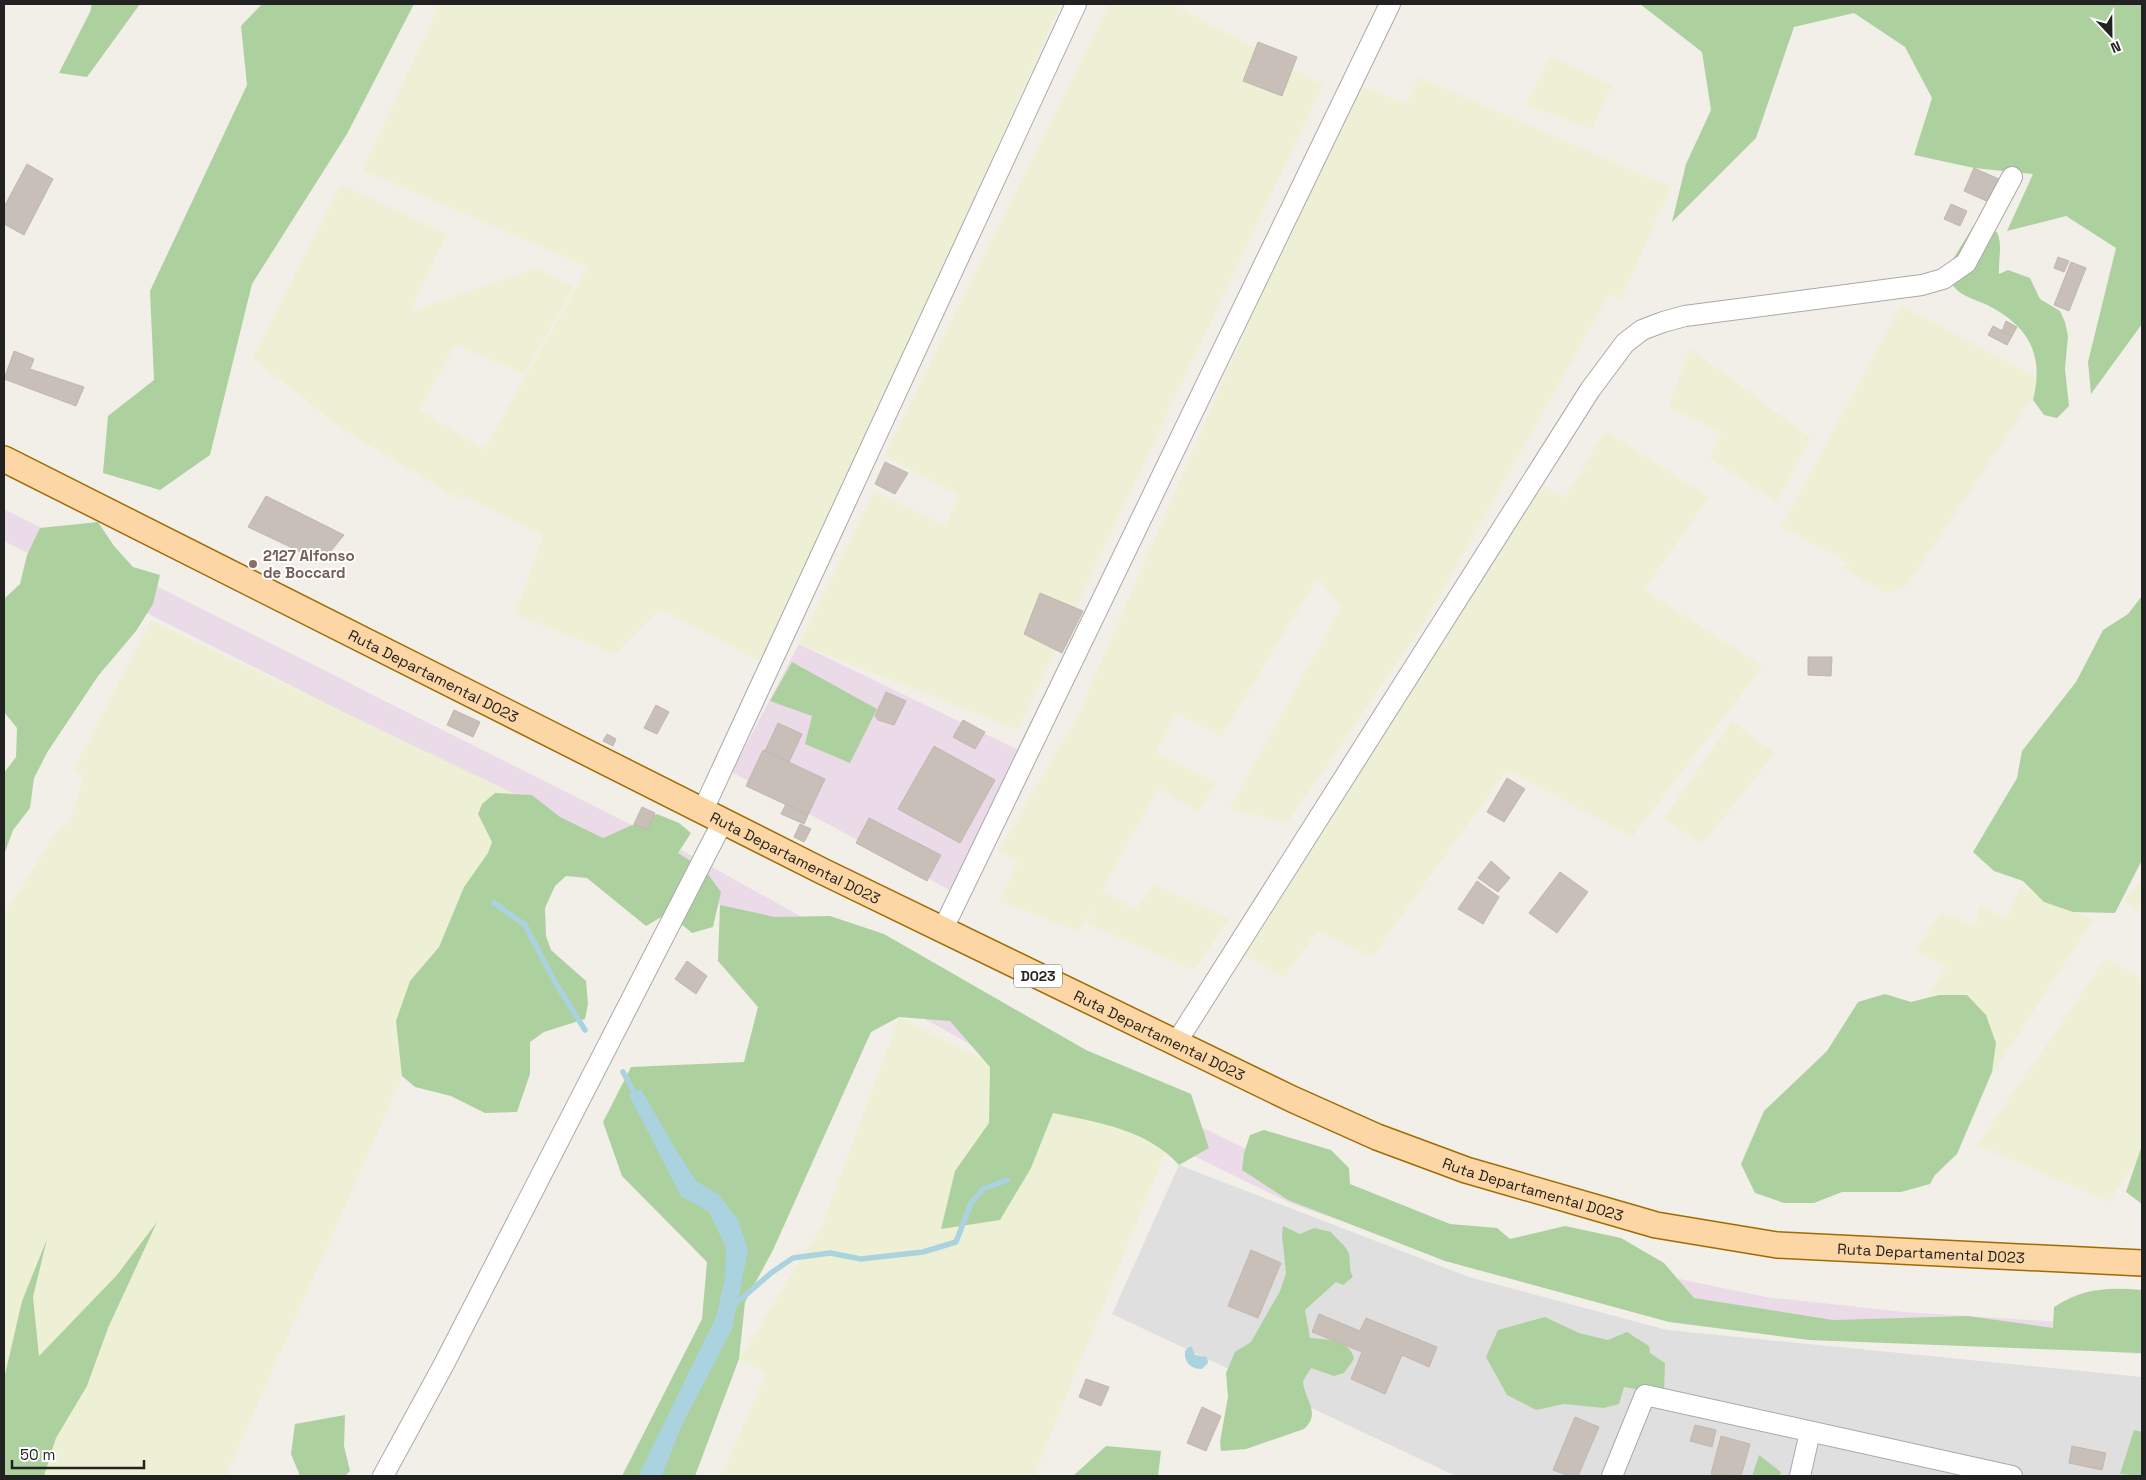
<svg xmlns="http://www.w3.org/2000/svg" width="2146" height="1480" font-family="'Space Grotesk',sans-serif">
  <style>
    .residential { fill: #e0dfdf }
    .industrial { fill: #ebdbe8 }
    .farmland { fill: #eef0d5 }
    .forest { fill: #add19e }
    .water { fill: #aad3df }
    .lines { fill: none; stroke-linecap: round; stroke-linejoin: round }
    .stream { stroke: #aad3df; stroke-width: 5.5 }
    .building { fill: #c7bfb8; stroke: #c4b6ab }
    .minor-casing { stroke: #a9a9a9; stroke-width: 22 }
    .major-casing { stroke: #a06b00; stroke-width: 28 }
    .minor { stroke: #fff; stroke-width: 20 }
    .major { stroke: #fcd6a4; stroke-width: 25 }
    .education-dot { fill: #8d6e63; stroke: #fff; stroke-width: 2 }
    .labels { text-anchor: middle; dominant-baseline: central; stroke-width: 4; stroke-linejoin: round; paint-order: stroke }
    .shield { fill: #fff; stroke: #646464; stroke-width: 1 }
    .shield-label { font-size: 14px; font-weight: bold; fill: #222 }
    .education-label { font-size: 15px; font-weight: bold; fill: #785e54; stroke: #fff; text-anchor: start }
    .street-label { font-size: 15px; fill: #222; stroke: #fff }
  </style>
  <rect width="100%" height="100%" fill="#f2efe9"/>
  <polygon class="residential" points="1179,1165 1469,1277 1667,1330 2142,1377 2142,1476 1456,1476 1112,1314"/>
  <g class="industrial">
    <polygon points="4,509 687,853 1017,1037 1307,1179 1474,1236 1766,1297 1904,1312 2142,1327 2142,1354 1902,1338 1464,1263 1292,1204 1000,1061 672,878 4,541"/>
    <polygon points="799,644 1027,754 953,892 732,772"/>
  </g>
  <g class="farmland">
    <polygon points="440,4 1061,4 766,665 661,609 615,654 515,615 543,535 463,495 460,500 344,430 252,358 341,184 446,234 411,311 537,268 574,287 524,374 455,345 420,410 484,449 588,267 362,170"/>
    <polygon points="1109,4 1173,4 1323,85 1018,730 799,644 875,491 945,526 959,495 884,456"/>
    <polygon points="1550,56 1612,85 1592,129 1526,105"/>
    <polygon points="1419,77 1671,187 1621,300 1609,295 1424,624 1287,823 1229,809 1341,607 1317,579 1221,737 1176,713 1156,752 1217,783 1197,812 1158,789 1102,891 1136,909 1154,884 1229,919 1194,970 1086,924 1095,904 1079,932 999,901 1018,862 998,852 1078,715 1353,82 1406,104"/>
    <polygon points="1901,305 2044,381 1908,585 1887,594 1841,567 1851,564 1781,527"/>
    <polygon points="1690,348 1811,438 1777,502 1709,458 1721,433 1668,407"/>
    <polygon points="1605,431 1709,497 1644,590 1763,666 1632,837 1507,770 1372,957 1318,931 1284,977 1244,955 1537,483 1565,497"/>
    <polygon points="151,620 525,799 226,1476 4,1476 4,915 58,829 70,822 83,777 74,769"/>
    <polygon points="1732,721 1775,753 1702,844 1663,819"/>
    <polygon points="2142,878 2142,914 2123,901"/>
    <polygon points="2020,887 2093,920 1976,1100 1924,1002 1946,967 1915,951 1940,913 1976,926 1979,905 2007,918"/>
    <polygon points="2106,958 2142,978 2142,1153 2109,1202 1977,1145"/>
    <polygon points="899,1017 1166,1151 1034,1476 721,1476 766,1373 739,1359 822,1225"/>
  </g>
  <g class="forest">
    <polygon points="92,4 140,4 87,77 59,73 90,12"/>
    <polygon points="262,4 414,4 347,134 252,284 210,455 160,490 103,473 108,416 154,380 150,291 247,85 241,26"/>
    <polygon points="1640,4 2142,4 2142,324 2091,394 2088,362 2116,248 2066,216 2007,231 2033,174 1974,168 1914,155 1932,98 1905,47 1854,13 1794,27 1756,138 1672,222 1686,164 1711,110 1702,52"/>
    <path d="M1974,225L1997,232C2003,245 1998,260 1999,274L2008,270L2030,278L2040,299L2060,311L2065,322L2068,336L2065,369L2069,406L2057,418L2044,415L2033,400C2044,356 2030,328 1991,307C1979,300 1963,298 1954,287C1949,280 1950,271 1950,264Z"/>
    <polygon points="98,522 114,546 133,567 160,575 153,604 136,631 98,676 48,751 34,778 30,808 13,830 4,855 4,773 16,757 17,728 4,712 4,599 20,584 27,555 40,528"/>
    <polygon points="2142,596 2142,860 2115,913 2073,912 2044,902 2023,881 1994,871 1973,852 2017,778 2022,751 2076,682 2103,630 2128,614"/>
    <polygon points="792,662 877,709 850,763 805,744 812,716 770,701"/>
    <polygon points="495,793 532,795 560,817 603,838 657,814 679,823 691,833 678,853 705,870 721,892 713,927 692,933 668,913 646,926 587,878 566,876 555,886 545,908 546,936 551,950 586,981 588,1004 585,1019 544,1032 530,1042 530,1074 517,1112 485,1113 451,1096 415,1087 402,1076 396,1021 410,981 439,947 464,887 488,853 492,842 478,814 482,804"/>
    <path d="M720,905L775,917L830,916L884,934L1086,1050L1191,1094L1209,1148L1179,1165C1148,1130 1097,1122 1053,1113L1031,1168L1000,1220L941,1229L955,1171L989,1123L990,1067L950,1021L899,1017L871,1032L773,1250L745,1302L739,1359L695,1476H622L702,1319L707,1262L622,1176L603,1122L631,1067L744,1062L758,1007L718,961Z"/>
    <polygon points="1885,994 1911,1002 1939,995 1967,995 1986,1015 1996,1043 1992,1072 1957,1154 1935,1175 1930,1184 1901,1192 1842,1192 1814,1203 1784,1203 1755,1193 1741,1164 1764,1111 1827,1051 1858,1002"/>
    <path d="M1264,1130L1331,1150L1349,1168L1350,1184L1450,1224L1497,1228L1510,1239L1565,1226L1621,1238L1664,1263L1694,1298L1833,1320L1968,1316L2053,1328L2054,1307C2083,1288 2108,1287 2142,1290V1353L1809,1340L1669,1322L1445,1261L1288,1200L1242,1170L1244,1153L1250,1135Z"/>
    <polygon points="2142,1145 2142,1204 2126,1192"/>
    <polygon points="157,1222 108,1328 87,1386 56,1438 44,1476 4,1476 4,1379 22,1301 47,1239 33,1297 39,1356 117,1275"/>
    <path d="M1283,1226L1300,1234L1314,1228L1331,1232C1336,1239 1347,1246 1349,1254C1351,1262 1348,1269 1353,1277L1343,1285L1336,1282L1305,1310L1310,1338C1325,1339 1351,1340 1354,1359L1344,1373L1334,1376L1311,1368L1303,1381C1304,1399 1322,1413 1304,1429L1246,1449L1221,1451L1220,1442L1228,1397L1226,1373L1235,1352L1251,1342L1280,1291L1286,1273L1282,1235Z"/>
    <polygon points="1545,1317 1579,1333 1608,1340 1627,1332 1649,1346 1650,1353 1665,1363 1664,1394 1624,1387 1619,1404 1604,1408 1564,1404 1536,1410 1507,1395 1486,1357 1498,1330"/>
    <polygon points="345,1415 344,1446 350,1471 345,1476 300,1476 291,1454 295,1424"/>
    <polygon points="2134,1430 2142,1432 2142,1476 2120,1474"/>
    <polygon points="1106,1446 1161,1451 1158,1476 1073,1476"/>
    <polygon points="1759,1455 1781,1472 1780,1476 1752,1476"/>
  </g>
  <g class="water">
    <polygon points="641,1089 672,1143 696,1181 718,1194 738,1220 748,1250 732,1329 681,1427 662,1476 638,1476 716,1317 725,1278 726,1248 709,1212 681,1196 629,1095"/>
    <path d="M1189,1347H1192L1195,1355L1207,1357L1208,1363L1202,1369C1190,1369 1184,1362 1185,1351Z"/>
  </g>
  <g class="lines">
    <g class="stream">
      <polyline points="494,903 525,925 555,982 585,1030"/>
      <polyline points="623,1072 637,1098"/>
      <polyline points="734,1305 771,1273 793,1258 830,1253 861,1259 923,1252 956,1242 971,1203 983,1189 1007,1180"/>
    </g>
  </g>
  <g class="building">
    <polygon points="1258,42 1297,57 1282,96 1243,81"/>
    <polygon points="27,164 53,179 24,235 4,224 4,207"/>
    <polygon points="1974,168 2001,180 1991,203 1964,191"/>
    <polygon points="1951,204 1967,211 1960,226 1944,219"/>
    <polygon points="2058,257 2069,261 2064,272 2054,268"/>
    <polygon points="2071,262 2086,268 2069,311 2054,305"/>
    <polygon points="2006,321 2017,327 2012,336 2002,331"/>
    <polygon points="1993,326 2012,336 2007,345 1988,335"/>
    <polygon points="14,351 34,359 30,369 84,387 76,406 4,379"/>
    <polygon points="885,462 908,473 895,494 875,484"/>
    <polygon points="266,496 344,535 322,562 248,527"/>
    <polygon points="1040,593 1083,611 1062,653 1024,634"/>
    <polygon points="1808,657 1832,657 1831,676 1808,675"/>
    <polygon points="886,692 906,701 894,725 878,720 875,716"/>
    <polygon points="656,705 669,712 657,734 644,728"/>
    <polygon points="454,710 480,722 473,737 447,725"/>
    <polygon points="963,720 985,732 975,749 953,737"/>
    <polygon points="778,723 802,734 789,762 765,751"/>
    <polygon points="607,734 616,739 613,746 603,741"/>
    <polygon points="934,746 995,780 960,843 898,809"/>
    <polygon points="763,750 825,779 808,815 746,786"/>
    <polygon points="1507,778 1525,789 1504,822 1487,812"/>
    <polygon points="786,804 808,815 804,824 781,814"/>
    <polygon points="642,807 655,813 647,830 634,824"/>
    <polygon points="869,818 941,855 927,881 856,843"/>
    <polygon points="800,824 811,829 804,842 794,837"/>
    <polygon points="1491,861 1510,878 1498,892 1478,878"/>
    <polygon points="1560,872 1588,892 1557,933 1529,913"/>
    <polygon points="1477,881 1499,897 1483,924 1458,909"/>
    <polygon points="687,961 707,976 696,994 675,979"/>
    <polygon points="1251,1250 1281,1263 1258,1318 1228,1306"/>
    <polygon points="1319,1314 1360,1331 1366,1318 1437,1347 1429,1367 1402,1355 1385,1394 1351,1379 1362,1352 1312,1332"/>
    <polygon points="1086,1379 1109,1387 1101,1406 1079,1397"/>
    <polygon points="1202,1407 1221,1416 1206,1451 1187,1443"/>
    <polygon points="1575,1417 1599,1427 1578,1476 1569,1476 1553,1470"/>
    <polygon points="1695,1425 1716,1430 1712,1447 1690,1441"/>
    <polygon points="1721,1436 1750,1444 1741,1476 1711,1474"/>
    <polygon points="2072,1446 2106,1453 2102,1470 2069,1463"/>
  </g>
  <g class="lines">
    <g class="minor-casing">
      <g id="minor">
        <polyline points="703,810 1076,4"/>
        <polyline points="942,931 1390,4"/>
        <polyline points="1176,1043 1590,390 1625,343 1642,330 1663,322 1685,316 1922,285 1943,279 1966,263 2012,177"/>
        <polyline points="383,1476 443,1366 723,821"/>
        <polyline points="1612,1476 1645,1395 2012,1476"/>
        <polyline points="1800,1476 1810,1432"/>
      </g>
    </g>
    <g class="major-casing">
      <g id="major">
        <path id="s1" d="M4,459L824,872L1292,1099L1377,1137L1466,1170L1656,1225L1777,1245L2142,1263"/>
      </g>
    </g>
    <use href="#minor" class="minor"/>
    <use href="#major" class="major"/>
  </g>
  <circle class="education-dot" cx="253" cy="564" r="5"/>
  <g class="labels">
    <rect class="shield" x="1014" y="964.5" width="48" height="23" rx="4"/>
    <g class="shield-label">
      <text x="1038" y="976">D023</text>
    </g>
    <g class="education-label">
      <text x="263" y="555">2127 Alfonso<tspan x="263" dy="17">de Boccard</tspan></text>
    </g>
    <g class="street-label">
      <text stroke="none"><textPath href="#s1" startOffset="481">Ruta Departamental D023</textPath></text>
      <text stroke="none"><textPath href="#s1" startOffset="886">Ruta Departamental D023</textPath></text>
      <text stroke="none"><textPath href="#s1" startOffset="1291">Ruta Departamental D023</textPath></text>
      <text stroke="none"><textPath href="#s1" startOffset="1696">Ruta Departamental D023</textPath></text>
      <text stroke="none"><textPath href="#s1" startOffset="2101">Ruta Departamental D023</textPath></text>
    </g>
  </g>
  <rect width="2146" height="1480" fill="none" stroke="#222222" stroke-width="10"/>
  <g transform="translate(2111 35) rotate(158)" stroke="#ffffff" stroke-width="4" paint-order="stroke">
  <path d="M0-4L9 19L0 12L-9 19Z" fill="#222222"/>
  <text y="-8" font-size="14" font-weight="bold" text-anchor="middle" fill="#222222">N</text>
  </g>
  <path d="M12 1460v8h132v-8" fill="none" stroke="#222222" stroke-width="2.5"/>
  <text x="20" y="1460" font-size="15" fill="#222222" stroke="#ffffff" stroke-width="4" paint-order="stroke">50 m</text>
</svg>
